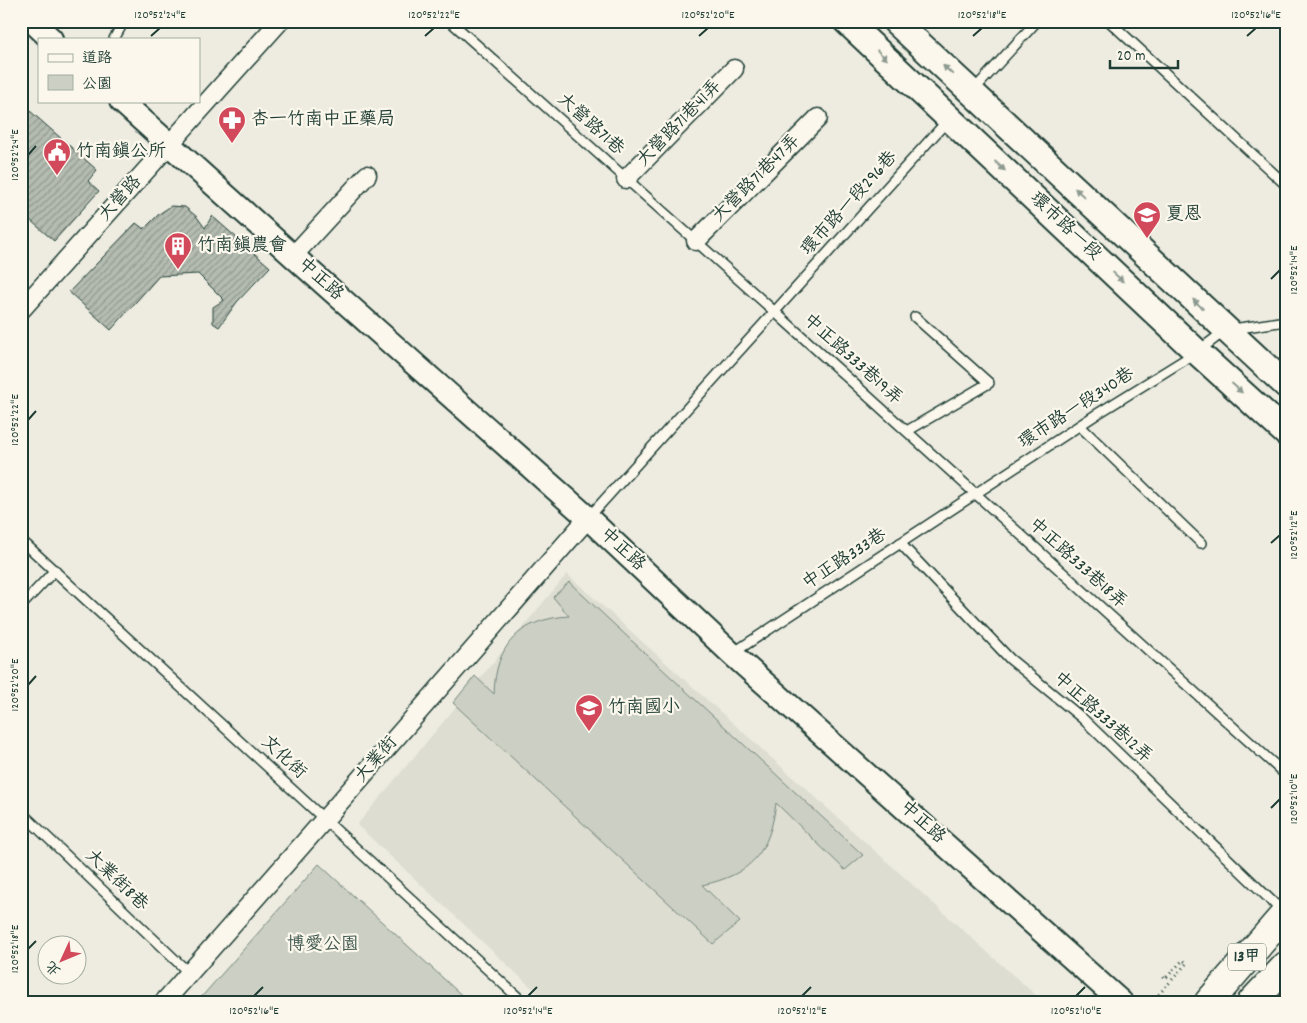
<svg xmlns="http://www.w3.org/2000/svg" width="1307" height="1023" font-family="Dekko,'LXGW WenKai TC',sans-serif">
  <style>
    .built { fill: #ddddd2 }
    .green { fill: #cbcfc4; stroke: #75867c }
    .building { fill: url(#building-hatch); stroke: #1f3d34 }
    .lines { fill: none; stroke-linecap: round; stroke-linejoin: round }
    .service-casing { stroke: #1f3d34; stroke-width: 12 }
    .minor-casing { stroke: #1f3d34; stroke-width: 21 }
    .tertiary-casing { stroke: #1f3d34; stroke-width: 26 }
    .secondary-casing { stroke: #1f3d34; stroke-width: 29 }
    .primary-casing { stroke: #1f3d34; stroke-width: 31 }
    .path { stroke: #1f3d34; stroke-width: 3; stroke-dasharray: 1 4; stroke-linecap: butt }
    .service { stroke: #fbf7ec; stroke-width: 9 }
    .minor { stroke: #fbf7ec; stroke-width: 18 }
    .tertiary { stroke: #fbf7ec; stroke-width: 22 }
    .secondary { stroke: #fbf7ec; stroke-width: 25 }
    .primary { stroke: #fbf7ec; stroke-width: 28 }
    .oneway { fill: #8d9a90 }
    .ticks { fill: none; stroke: #1f3d34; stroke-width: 2 }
    .labels { text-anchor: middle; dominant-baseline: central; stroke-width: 4.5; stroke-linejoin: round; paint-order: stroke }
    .shield { fill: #fbf7ec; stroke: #61756b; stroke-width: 1 }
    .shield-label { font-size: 16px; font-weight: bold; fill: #1f3d34 }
    .poi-label { font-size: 18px; fill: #1f3d34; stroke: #fbf7ec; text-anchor: start }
    .street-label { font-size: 18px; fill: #1f3d34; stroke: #fbf7ec }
    .park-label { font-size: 18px; fill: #415a51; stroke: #fbf7ec }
    .neatline { fill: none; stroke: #1f3d34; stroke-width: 2 }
    .ticks-label { font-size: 12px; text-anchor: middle; fill: #1f3d34 }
  </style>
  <defs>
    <pattern id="building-hatch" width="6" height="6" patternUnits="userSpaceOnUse" patternTransform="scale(1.25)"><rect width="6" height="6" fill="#b4bbb0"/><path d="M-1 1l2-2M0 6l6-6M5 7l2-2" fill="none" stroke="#929990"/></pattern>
  </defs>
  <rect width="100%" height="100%" fill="#eeece1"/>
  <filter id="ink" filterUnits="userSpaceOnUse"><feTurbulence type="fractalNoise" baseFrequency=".02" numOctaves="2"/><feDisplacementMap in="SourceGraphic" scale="10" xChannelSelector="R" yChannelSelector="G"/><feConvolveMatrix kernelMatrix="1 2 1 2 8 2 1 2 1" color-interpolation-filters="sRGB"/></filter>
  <g filter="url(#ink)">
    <polygon class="built" points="567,574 1043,1002 547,1002 357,825"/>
    <g class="green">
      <path d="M569,582L604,615L863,855L845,870L776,803C770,852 751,875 702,885L740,922L713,944L453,703L475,676L494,694C495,645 520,619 569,616L553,597Z"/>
      <polygon points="319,864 469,1002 197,1002"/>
    </g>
    <g class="building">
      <polygon points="21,103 97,170 88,181 99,191 54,241 21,212"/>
      <polygon points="171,206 185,207 197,217 205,228 212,216 270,267 237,302 219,327 213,323 213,307 224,300 198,274 159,276 111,330 69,292 136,223 144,229 159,214"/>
    </g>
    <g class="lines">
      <g class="service-casing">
        <g id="service">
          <polyline points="450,21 775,312 1286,775"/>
          <polyline points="1109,21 1286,185"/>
          <polyline points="114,39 124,21"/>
          <polyline points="973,91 1037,21"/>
          <polyline points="1080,426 1201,543"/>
          <polyline points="907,431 989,383 915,317"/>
          <polyline points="588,518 948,120"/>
          <polyline points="21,540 523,1002"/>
          <polyline points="900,543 1010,659 1082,718 1283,912"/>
          <polyline points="21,606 55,570"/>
          <polyline points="733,653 1097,414 1197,352 1226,330 1286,321"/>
          <polyline points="21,812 189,973"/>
        </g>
      </g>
      <g class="minor-casing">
        <g id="minor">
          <polyline points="626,179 734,69"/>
          <polyline points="696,241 818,118"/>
          <polyline points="293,256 367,175"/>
          <polyline points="21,310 280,21"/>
          <polyline points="164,1002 325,819 588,518"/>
        </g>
      </g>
      <g class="tertiary-casing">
        <g id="tertiary">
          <polyline points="32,21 51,39"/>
          <polyline points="121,101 293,256 588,518 732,654 1121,1002"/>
        </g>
      </g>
      <g class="secondary-casing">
        <g id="secondary">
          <polyline points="846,21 1197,352 1286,433"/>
          <polyline points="895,21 1286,385"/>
        </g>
      </g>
      <g class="primary-casing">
        <g id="primary">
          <polyline points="1209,1002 1286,913"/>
          <polyline points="1252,1002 1286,966"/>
        </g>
      </g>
      <polyline class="path" points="1152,1002 1187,963 1183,960 1165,979 1162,975"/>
      <use href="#service" class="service"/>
      <use href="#minor" class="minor"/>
      <use href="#tertiary" class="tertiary"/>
      <use href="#secondary" class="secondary"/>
      <use href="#primary" class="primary"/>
    </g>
    <defs><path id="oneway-solid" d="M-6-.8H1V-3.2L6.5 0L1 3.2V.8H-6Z" transform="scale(1.25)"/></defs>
    <g class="oneway">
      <use href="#oneway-solid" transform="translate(882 55) rotate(43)"/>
      <use href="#oneway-solid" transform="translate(948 70) rotate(-137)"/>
      <use href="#oneway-solid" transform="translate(1000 166) rotate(43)"/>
      <use href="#oneway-solid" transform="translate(1080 193) rotate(-137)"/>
      <use href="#oneway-solid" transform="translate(1118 277) rotate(43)"/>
      <use href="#oneway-solid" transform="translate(1198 304) rotate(-137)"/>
      <use href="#oneway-solid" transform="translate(1237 388) rotate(42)"/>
    </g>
  </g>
  <path class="ticks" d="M151,36L160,28M425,36L434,28M699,36L708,28M973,36L982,28M1247,36L1256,28M28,155L36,146M1271,279L1280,270M28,420L36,411M1271,543L1280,535M28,685L36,676M1271,808L1280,799M28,949L36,941M254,996L263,987M528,996L537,987M802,996L811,987M1076,996L1085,987"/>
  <defs>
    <g id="pharmacy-pin" transform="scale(1.4375)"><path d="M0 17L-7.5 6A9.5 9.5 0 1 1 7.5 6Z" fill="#d1495b" stroke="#fbf7ec"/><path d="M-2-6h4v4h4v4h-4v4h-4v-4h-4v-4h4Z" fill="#fff"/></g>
    <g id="civic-pin" transform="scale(1.4375)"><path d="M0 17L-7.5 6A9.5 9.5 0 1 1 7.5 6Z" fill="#d1495b" stroke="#fbf7ec"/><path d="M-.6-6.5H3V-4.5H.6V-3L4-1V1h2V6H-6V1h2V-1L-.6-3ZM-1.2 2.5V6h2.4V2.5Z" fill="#fff"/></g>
    <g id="school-pin" transform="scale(1.4375)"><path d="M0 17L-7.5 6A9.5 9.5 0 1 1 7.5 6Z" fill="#d1495b" stroke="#fbf7ec"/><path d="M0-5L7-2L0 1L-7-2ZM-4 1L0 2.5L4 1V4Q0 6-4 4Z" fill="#fff"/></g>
    <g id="building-pin" transform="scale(1.4375)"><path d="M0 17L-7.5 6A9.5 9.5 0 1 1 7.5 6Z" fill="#d1495b" stroke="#fbf7ec"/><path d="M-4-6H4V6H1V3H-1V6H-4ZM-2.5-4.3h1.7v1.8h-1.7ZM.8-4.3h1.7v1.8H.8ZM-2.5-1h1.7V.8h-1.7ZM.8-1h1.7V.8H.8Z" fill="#fff"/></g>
  </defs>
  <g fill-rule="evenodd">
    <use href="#pharmacy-pin" x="232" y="120"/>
    <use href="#civic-pin" x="57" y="152"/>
    <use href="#school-pin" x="1147" y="215"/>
    <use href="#building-pin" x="178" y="246"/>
    <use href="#school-pin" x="589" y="708"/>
  </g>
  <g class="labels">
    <rect class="shield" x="1228" y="943.5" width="38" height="27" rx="4"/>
    <g class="shield-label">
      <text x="1247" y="957">13甲</text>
    </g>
    <g class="poi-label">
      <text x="251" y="120">杏一竹南中正藥局</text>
      <text x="76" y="152">竹南鎮公所</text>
      <text x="1166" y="215">夏恩</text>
      <text x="197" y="246">竹南鎮農會</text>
      <text x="608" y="708">竹南國小</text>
    </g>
    <g class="street-label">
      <text transform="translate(680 124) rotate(-46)">大營路71巷41弄</text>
      <text transform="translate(590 125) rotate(42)">大營路71巷</text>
      <text transform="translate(757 179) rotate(-45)">大營路71巷47弄</text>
      <text transform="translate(121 199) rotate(-48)">大營路</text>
      <text transform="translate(850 204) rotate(-48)">環市路一段296巷</text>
      <text transform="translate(1065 227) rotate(43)">環市路一段</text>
      <text transform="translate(320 280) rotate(42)">中正路</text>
      <text transform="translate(852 360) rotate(42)">中正路333巷19弄</text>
      <text transform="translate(1077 409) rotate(-33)">環市路一段340巷</text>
      <text transform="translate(622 550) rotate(43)">中正路</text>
      <text transform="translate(845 560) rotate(-33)">中正路333巷</text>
      <text transform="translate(1077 564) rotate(42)">中正路333巷18弄</text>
      <text transform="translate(1102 718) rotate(42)">中正路333巷12弄</text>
      <text transform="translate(283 758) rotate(43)">文化街</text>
      <text transform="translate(377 760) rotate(-49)">大業街</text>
      <text transform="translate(922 823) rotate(42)">中正路</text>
      <text transform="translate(116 881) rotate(44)">大業街8巷</text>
    </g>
    <g class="park-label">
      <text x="323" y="945">博愛公園</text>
    </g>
  </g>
  <rect width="1307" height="1023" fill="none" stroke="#fbf7ec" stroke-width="55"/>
  <rect x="38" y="38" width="162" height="65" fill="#fbf7ec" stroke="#a3ada2"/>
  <rect x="48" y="54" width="25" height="8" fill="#fbf7ec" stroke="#a3ada2"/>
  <text x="82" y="62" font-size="15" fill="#1f3d34">道路</text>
  <rect x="48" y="75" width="25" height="15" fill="#cbcfc4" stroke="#a3ada2"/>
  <text x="82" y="88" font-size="15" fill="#1f3d34">公園</text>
  <g transform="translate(62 960) rotate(226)"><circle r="24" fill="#fbf7ec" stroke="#a3ada2"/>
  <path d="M0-4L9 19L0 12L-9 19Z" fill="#d1495b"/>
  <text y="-8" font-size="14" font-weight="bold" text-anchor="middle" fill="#1f3d34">北</text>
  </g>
  <path d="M1110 60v8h68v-8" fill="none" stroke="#1f3d34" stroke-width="2.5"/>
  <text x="1117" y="60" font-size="15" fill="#1f3d34" stroke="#fbf7ec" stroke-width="4" paint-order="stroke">20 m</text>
  <rect x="28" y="28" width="1252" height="968" class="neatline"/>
  <g class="ticks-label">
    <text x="160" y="18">120°52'24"E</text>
    <text x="434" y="18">120°52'22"E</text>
    <text x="708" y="18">120°52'20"E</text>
    <text x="982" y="18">120°52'18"E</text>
    <text x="1256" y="18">120°52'16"E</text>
    <text transform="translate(14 155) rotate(-90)" y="4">120°52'24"E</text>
    <text transform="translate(1293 270) rotate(-90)" y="4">120°52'14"E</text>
    <text transform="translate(14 420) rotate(-90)" y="4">120°52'22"E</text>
    <text transform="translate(1293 535) rotate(-90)" y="4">120°52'12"E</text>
    <text transform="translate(14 685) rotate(-90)" y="4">120°52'20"E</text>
    <text transform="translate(1293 799) rotate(-90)" y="4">120°52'10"E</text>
    <text transform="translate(14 949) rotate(-90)" y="4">120°52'18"E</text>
    <text x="254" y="1014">120°52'16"E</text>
    <text x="528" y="1014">120°52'14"E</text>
    <text x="802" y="1014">120°52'12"E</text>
    <text x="1076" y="1014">120°52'10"E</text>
  </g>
</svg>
